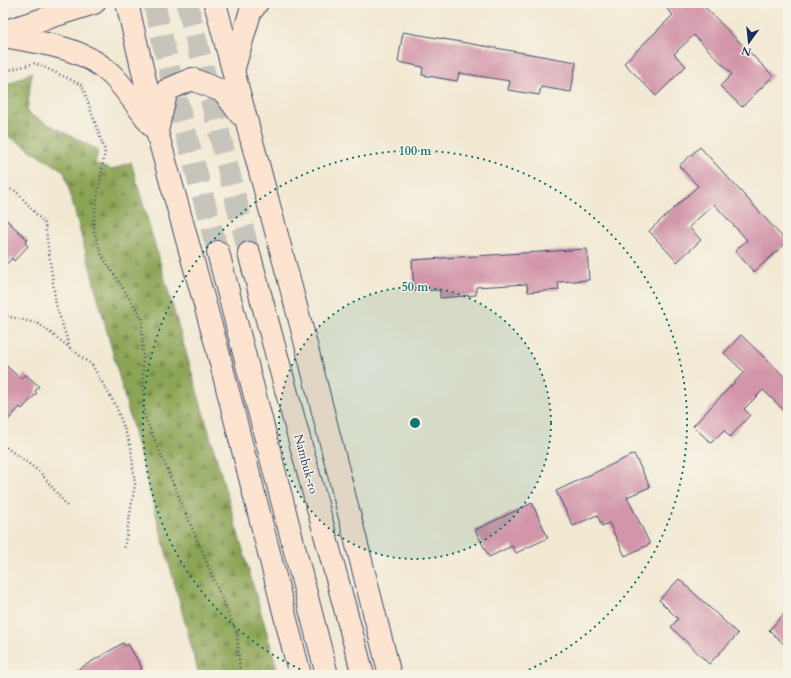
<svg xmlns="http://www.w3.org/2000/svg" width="791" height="678" font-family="Cardo,serif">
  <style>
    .forest { fill: url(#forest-firs); stroke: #546a5a }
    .building { fill: #d295a9 }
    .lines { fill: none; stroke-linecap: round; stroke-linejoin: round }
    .secondary-tunnel { stroke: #c7c4bc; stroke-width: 22; stroke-dasharray: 22 11; stroke-linecap: butt }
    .secondary-casing { stroke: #3b4b70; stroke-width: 24 }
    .path { stroke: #3b4b70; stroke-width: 2.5; stroke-dasharray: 1 3; stroke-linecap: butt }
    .secondary { stroke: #fde4d0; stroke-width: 22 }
    .ring { fill: none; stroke: #0f766e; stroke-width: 2; stroke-dasharray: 2 4 }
    .labels { text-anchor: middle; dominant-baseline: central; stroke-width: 3; stroke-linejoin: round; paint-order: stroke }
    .street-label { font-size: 12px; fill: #1b2f5e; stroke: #f7f3e8 }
    .centre { fill: #0f766e; stroke: #f7f3e8; stroke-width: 2 }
    .ring-label { font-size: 12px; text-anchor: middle; font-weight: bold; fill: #0f766e; stroke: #f7f3e8; stroke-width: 3; stroke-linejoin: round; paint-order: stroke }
  </style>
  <defs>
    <pattern id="forest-firs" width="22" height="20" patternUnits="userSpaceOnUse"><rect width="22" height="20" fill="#8ca455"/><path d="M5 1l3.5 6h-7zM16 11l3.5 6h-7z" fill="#72864a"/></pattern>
  </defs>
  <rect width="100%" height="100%" fill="#f7f3e8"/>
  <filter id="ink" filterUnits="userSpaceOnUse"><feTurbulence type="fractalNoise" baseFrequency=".025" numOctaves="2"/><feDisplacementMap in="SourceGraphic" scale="8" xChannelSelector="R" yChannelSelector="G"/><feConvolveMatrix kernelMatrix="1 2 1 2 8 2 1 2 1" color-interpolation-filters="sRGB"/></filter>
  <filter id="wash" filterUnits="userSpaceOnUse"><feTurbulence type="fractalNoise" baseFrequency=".012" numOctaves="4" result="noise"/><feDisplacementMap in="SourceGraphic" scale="16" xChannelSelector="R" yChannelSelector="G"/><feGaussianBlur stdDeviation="0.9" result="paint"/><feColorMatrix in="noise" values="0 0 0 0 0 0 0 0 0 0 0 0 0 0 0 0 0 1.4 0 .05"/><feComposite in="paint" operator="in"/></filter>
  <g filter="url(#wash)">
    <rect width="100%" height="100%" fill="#f2e9d3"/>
    <polygon class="forest" points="32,72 27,113 98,150 95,164 112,170 131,162 279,675 199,675 64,171 3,133 3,87"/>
    <g id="blocks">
      <g class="building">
        <polygon points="661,3 701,3 773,76 742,107 720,86 732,74 694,35 674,54 686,66 656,96 624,63 673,15"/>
        <polygon points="403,32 576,62 571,92 541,87 539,95 508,90 510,81 459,73 457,81 422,75 423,67 398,62"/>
        <polygon points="700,147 787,242 754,272 735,251 747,240 714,204 689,227 701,240 677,262 649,231 698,186 679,166"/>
        <polygon points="3,217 28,240 25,243 28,246 14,261 12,258 3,268"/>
        <polygon points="587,249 589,280 558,282 559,290 528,292 527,284 476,287 476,295 440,298 440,290 414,291 412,260"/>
        <polygon points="741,335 788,380 788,414 763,390 744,409 750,415 730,437 724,430 711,443 693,426 744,372 724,353"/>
        <polygon points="3,363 21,379 25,374 39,386 35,391 37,393 22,409 20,407 3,425"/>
        <polygon points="634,454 650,487 627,497 650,544 625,556 609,523 602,526 597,515 573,526 556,491"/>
        <polygon points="532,503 548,538 516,553 512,546 489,557 475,530"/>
        <polygon points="679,579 738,634 709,664 671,627 678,619 659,600"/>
        <polygon points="788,610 788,648 769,630"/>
        <polygon points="123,643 125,646 128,644 142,668 140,670 143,675 69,675"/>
      </g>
    </g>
  </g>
  <g filter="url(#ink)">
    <use href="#blocks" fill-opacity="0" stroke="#3b4b70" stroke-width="1"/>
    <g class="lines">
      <g class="secondary-tunnel">
        <polyline points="154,3 173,86 218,252"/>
        <polyline points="187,3 249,253"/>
      </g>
      <g class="secondary-casing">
        <g id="secondary">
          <polyline points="127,3 157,132 216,344 300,675"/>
          <polyline points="215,3 301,325 390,675"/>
          <polyline points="3,32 94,3"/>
          <path d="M3,36C42,43 85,47 114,77C128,92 140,110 152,126"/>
          <polyline points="233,71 250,13 257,3"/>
          <polyline points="158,127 167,90 192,79 224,92 240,114"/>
          <polyline points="218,252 327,675"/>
          <polyline points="249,253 363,675"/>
        </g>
      </g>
      <g class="path">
        <polyline points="3,72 35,63 82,85 105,151 94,217 94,231 101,254 142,318 144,415 237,634 240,675"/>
        <polyline points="3,187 16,191 45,224 56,305 70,348"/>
        <polyline points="3,315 39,324 92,365 116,406 131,447 135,484 124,550"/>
        <polyline points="3,445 40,472 68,507"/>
      </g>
      <use href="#secondary" class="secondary"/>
    </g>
  </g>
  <circle cx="415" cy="423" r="136" fill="#0f766e" fill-opacity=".12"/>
  <g class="ring">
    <circle cx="415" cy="423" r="136"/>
    <path d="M311 674A272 272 0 1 1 519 674"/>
  </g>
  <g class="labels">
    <g class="street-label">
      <text transform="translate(306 464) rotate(75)">Nambuk-ro</text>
    </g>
  </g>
  <circle cx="415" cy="423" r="6" class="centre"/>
  <g class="ring-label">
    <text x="415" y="155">100 m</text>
    <text x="415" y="291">50 m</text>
  </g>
  <rect width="791" height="678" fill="none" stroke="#f7f3e8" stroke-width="16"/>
  <g transform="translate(749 42) rotate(195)" stroke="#f7f3e8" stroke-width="3" paint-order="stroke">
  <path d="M0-3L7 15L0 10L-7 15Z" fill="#1b2f5e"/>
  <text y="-6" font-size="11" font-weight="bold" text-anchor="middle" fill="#1b2f5e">N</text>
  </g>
</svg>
